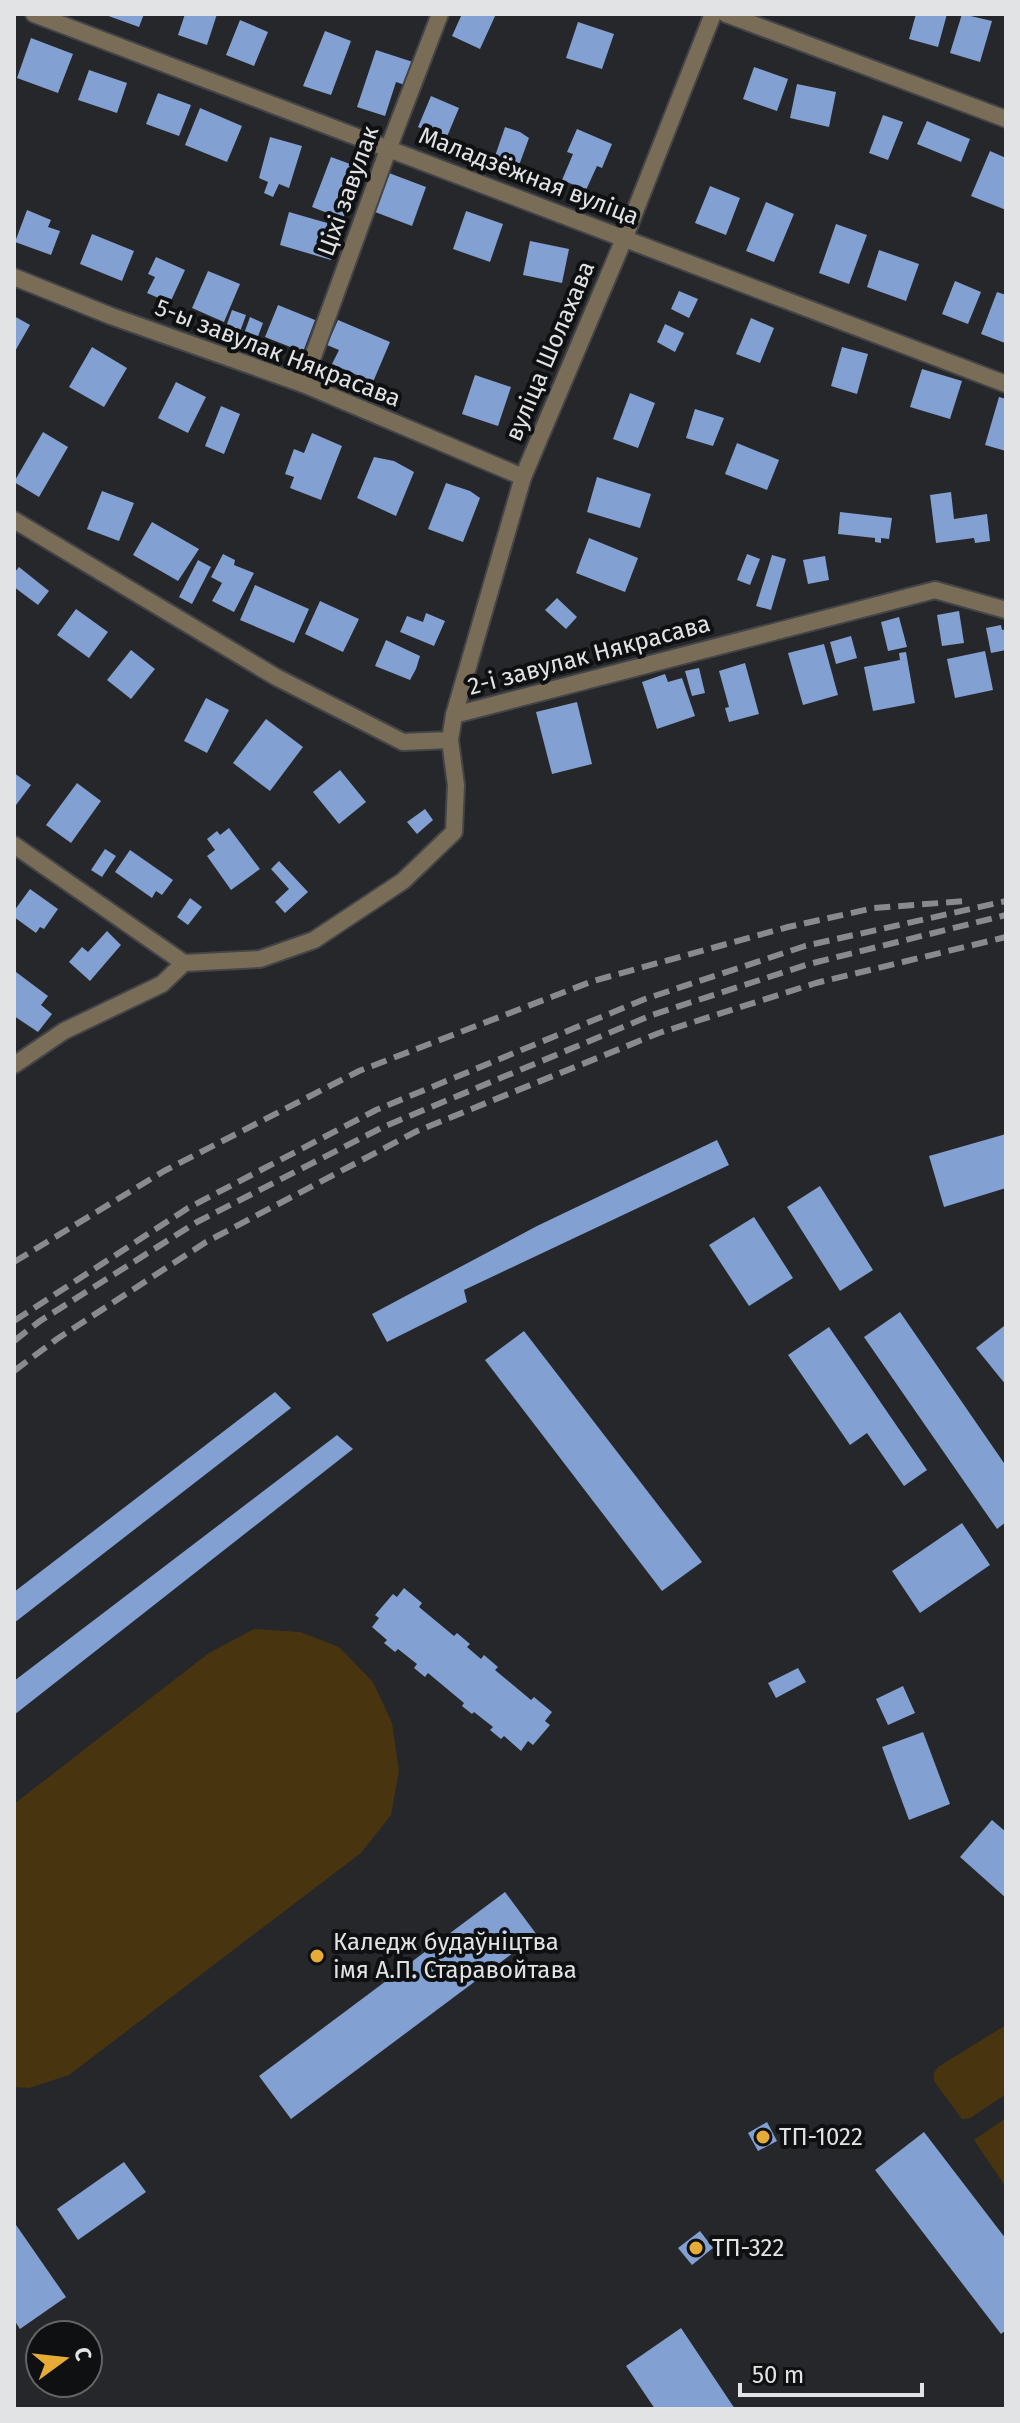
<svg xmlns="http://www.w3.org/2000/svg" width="1020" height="2423" font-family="'Fira Sans',sans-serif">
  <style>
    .green { fill: #483510 }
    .building { fill: #82a0d1 }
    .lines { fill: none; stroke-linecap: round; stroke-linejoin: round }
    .street-casing { stroke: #444548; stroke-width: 20 }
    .street { stroke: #7a6d58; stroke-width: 16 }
    .rail { stroke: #898a8d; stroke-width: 6; stroke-dasharray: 16 8; stroke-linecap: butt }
    .poi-dot { fill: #e7ac36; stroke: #0f1011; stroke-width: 3 }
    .labels { text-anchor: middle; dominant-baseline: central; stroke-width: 8; stroke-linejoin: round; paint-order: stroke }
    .street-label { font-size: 24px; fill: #e2e3e5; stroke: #0f1011 }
    .poi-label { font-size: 24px; fill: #e2e3e5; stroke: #0f1011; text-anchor: start }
  </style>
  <rect width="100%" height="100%" fill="#26272a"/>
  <g class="green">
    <polygon points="254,1629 300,1632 339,1647 373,1682 392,1723 399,1771 391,1815 361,1853 69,2075 29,2088 14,2087 14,1804 209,1653"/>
    <polygon points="1006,2025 1006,2094 970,2118 962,2119 934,2081 934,2073 938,2067"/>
    <polygon points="1006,2118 1006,2187 974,2140"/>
  </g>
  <g class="building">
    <polygon points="103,14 144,14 139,27"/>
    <polygon points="185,14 217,14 207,45 178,35"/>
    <polygon points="462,14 496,14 480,49 452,36"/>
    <polygon points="916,14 947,14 938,47 909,39"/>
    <polygon points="962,14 992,21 980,62 950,53"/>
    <polygon points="240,20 268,32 254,66 226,55"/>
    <polygon points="578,22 614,34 602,69 566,58"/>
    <polygon points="325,31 351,41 331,95 303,86"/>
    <polygon points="31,38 73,54 58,93 17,78"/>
    <polygon points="376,50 413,62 405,85 396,82 385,116 357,107"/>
    <polygon points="754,67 788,79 777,111 743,99"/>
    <polygon points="89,70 127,83 117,113 78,100"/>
    <polygon points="797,84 836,92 829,127 790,118"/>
    <polygon points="158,93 191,105 179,136 146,124"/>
    <polygon points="431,96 459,108 446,139 418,127"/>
    <polygon points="200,108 242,126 227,162 185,145"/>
    <polygon points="883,115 903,122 888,160 869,153"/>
    <polygon points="927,121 970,139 961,162 917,144"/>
    <polygon points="505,127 520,132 529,138 518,168 494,159"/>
    <polygon points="577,129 612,144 602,168 597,166 586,190 562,180 573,154 567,152"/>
    <polygon points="270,137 302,146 289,188 279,184 273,197 264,193 268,182 259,178"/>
    <polygon points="990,151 1006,158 1006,210 971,196"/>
    <polygon points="331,157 361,168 343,219 312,207"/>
    <polygon points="389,173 426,187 412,226 375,212"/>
    <polygon points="710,186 740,198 726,235 695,223"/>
    <polygon points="766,202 794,214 774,262 746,251"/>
    <polygon points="27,210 51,220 48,227 60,231 51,255 15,242"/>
    <polygon points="466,211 503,224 490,262 453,249"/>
    <polygon points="289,212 341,227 331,260 280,245"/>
    <polygon points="836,224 867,235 849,284 819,273"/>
    <polygon points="92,234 134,251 122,281 80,264"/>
    <polygon points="530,241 569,249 562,283 523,275"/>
    <polygon points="879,250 919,264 906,301 867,287"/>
    <polygon points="156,257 185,270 170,303 147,293 155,277 148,274"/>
    <polygon points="208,271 240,284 224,322 192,308"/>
    <polygon points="955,281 981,292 968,324 942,314"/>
    <polygon points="679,291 698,299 689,318 671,309"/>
    <polygon points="997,292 1006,295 1005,343 981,334"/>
    <polygon points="278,305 315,320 303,352 265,337"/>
    <polygon points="232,310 246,315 237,340 223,335"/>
    <polygon points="14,316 30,325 14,353"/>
    <polygon points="250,317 263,323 254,347 241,342"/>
    <polygon points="751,318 774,328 760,363 736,354"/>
    <polygon points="338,320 390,342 373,382 332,364 339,350 327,345"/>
    <polygon points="665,324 684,333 675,352 657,342"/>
    <polygon points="92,347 127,368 104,407 69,387"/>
    <polygon points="842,347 868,354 857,394 831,386"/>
    <polygon points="922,369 962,381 950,419 910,407"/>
    <polygon points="475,375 511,387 498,426 462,414"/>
    <polygon points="176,382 206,397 188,433 158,418"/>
    <polygon points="630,393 655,403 638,448 613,439"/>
    <polygon points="999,397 1006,399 1006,451 985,445"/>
    <polygon points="221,406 240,414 224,454 205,446"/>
    <polygon points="695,409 724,418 713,446 686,438"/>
    <polygon points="43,432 68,447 39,497 14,482"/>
    <polygon points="312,433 342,446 321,500 290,488 294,477 285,474 294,449 304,453"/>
    <polygon points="737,443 779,460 767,490 725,474"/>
    <polygon points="374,457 394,461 414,472 396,516 357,498"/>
    <polygon points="597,477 651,494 640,528 587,512"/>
    <polygon points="446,483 470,491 480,498 463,542 428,529"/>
    <polygon points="102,491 134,503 119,541 87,529"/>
    <polygon points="951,492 954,519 987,514 990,541 975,543 974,538 936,543 930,495"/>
    <polygon points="840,512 892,518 889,539 881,538 881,543 875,542 875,538 838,534"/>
    <polygon points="152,522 199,549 178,581 133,555"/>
    <polygon points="589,538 638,558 625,592 576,573"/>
    <polygon points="223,554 235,560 234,565 254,573 234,612 212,601 222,583 211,577"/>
    <polygon points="747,554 760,559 750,585 737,580"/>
    <polygon points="772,555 786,559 771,610 756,606"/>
    <polygon points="825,556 829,580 808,584 803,560"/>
    <polygon points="198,560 211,567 192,604 179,597"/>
    <polygon points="19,567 49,591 38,605 14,587 14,573"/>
    <polygon points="255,585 309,609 294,643 240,620"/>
    <polygon points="557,598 577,617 566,629 545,610"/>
    <polygon points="320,601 359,619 343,652 305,634"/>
    <polygon points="76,609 108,632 89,658 57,635"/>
    <polygon points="959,611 964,643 942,646 937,615"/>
    <polygon points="426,613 445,621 434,646 400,632 407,616 423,622"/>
    <polygon points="899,617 907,647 888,651 881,622"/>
    <polygon points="1001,625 1002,630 1006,629 1006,650 991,653 986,628"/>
    <polygon points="851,636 857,658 836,664 830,642"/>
    <polygon points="386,640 420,656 416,669 410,680 375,666"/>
    <polygon points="824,644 838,695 803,705 788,653"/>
    <polygon points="131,650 155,669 131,699 107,680"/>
    <polygon points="985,651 993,690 955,698 947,659"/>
    <polygon points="906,652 915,703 873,711 864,667 900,660 899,653"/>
    <polygon points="745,663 759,714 729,722 725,708 729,707 719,671"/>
    <polygon points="699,668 705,693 692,696 685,671"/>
    <polygon points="665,674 668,682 682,678 695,716 657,729 642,682"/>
    <polygon points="206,698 229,710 207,753 184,741"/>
    <polygon points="577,702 592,764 552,774 536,712"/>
    <polygon points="266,719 303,747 270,791 233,763"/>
    <polygon points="340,770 366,802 339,824 313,792"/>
    <polygon points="14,773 31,785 16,805 14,803"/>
    <polygon points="77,783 101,801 71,843 46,825"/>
    <polygon points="425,809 433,820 417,834 407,822"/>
    <polygon points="229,828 260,869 231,890 207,856 215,850 207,839 217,831 220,835"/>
    <polygon points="105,849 116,856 102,877 91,870"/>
    <polygon points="130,850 173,880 162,895 156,891 152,898 115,872"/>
    <polygon points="279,861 308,892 285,913 275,902 289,889 271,869"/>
    <polygon points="30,889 58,909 44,929 40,927 36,933 14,917 14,911"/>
    <polygon points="190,898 202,907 188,925 177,917"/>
    <polygon points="107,931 121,945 90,981 69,962 82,947 88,952"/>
    <polygon points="16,972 48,996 41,1005 52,1014 38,1032 14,1016 14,975"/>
    <polygon points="1006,1134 1006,1188 944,1207 929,1156"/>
    <polygon points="717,1140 729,1165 464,1290 467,1302 387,1342 372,1314 537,1226"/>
    <polygon points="820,1186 873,1270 840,1291 787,1207"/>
    <polygon points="754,1217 793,1278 749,1306 709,1245"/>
    <polygon points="900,1312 1006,1466 1006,1522 997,1529 864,1337"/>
    <polygon points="1004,1326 1006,1329 1006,1385 976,1348"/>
    <polygon points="829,1327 927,1470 904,1486 867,1433 850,1445 788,1355"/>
    <polygon points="524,1331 702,1562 662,1591 485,1360"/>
    <polygon points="275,1392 291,1408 14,1623 14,1592"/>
    <polygon points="337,1435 353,1449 14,1715 14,1681"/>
    <polygon points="962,1523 990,1565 920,1613 892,1571"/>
    <polygon points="404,1588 422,1603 419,1607 454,1636 457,1633 470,1644 467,1647 481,1659 484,1655 498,1667 495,1670 531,1700 534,1697 552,1712 545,1721 550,1725 533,1745 528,1741 521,1751 504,1736 501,1739 490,1730 493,1727 474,1712 472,1714 462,1706 464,1703 428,1673 425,1677 414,1668 417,1664 398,1649 395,1652 384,1643 387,1640 372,1627 379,1618 375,1615 393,1594 397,1597"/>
    <polygon points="798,1668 806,1682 776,1698 768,1683"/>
    <polygon points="903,1686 915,1713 888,1725 876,1699"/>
    <polygon points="923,1732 950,1804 909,1820 882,1747"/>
    <polygon points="992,1820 1006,1832 1006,1898 960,1857"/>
    <polygon points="505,1892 537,1935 291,2119 259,2076"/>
    <polygon points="767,2122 777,2141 758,2151 748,2133"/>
    <polygon points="924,2132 1006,2239 1006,2330 1001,2334 875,2170"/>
    <polygon points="124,2162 146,2192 78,2240 57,2209"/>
    <polygon points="14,2222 66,2297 20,2329 14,2320"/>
    <polygon points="700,2231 713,2248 692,2265 678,2248"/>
    <polygon points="681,2328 735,2409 655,2409 626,2366"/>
  </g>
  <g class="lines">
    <g class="street-casing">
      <g id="street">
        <path d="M34,14C359,136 682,261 1006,384"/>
        <polyline points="726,14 1006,119"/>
        <polyline points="14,277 111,316 303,384 523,477"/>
        <polyline points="303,384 389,147 440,14"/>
        <polyline points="14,520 276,677 403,742 450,740 454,715 935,590 1006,610"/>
        <polyline points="454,715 523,477 624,239 713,14"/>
        <polyline points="14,845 184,963"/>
        <polyline points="14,1065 64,1031 162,984 184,963 260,959 314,940 403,881 454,832 456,785 450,740"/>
      </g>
    </g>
    <use href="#street" class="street"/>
    <g class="rail">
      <polyline points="14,1262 164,1171 359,1071 593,981 788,927 874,908 966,901"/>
      <polyline points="14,1321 188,1208 376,1110 645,999 805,946 1006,901"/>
      <polyline points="14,1341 40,1321 197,1222 383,1127 652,1015 809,964 1006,915"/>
      <polyline points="14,1371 57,1339 206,1242 417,1131 659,1033 816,983 1006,937"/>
    </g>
  </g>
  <g class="poi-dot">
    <circle cx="317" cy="1956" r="8"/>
    <circle cx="763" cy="2137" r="8"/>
    <circle cx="696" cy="2248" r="8"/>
  </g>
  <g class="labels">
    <g class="street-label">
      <text transform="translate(529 176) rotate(21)">Маладзёжная вуліца</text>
      <text transform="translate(348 191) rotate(-70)">Ціхі завулак</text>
      <text transform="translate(550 351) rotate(-67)">вуліца Шолахава</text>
      <text transform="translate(278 353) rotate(21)">5-ы завулак Някрасава</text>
      <text transform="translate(589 655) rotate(-15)">2-і завулак Някрасава</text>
    </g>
    <g class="poi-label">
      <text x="333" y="1942">Каледж будаўніцтва<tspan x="333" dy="28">імя А.П. Старавойтава</tspan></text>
      <text x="779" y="2137">ТП-1022</text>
      <text x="712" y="2248">ТП-322</text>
    </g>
  </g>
  <rect width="1020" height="2423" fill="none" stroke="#e2e3e5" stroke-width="32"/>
  <g transform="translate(64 2359) rotate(75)"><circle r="38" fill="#0f1011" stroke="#636466" stroke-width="2"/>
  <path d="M0-6L14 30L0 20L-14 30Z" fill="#e7ac36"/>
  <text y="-12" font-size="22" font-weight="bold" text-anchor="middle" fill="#e2e3e5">С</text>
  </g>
  <path d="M740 2383v12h182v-12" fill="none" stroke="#e2e3e5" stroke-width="4"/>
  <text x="752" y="2383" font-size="24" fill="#e2e3e5" stroke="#0f1011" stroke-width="6" paint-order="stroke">50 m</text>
</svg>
